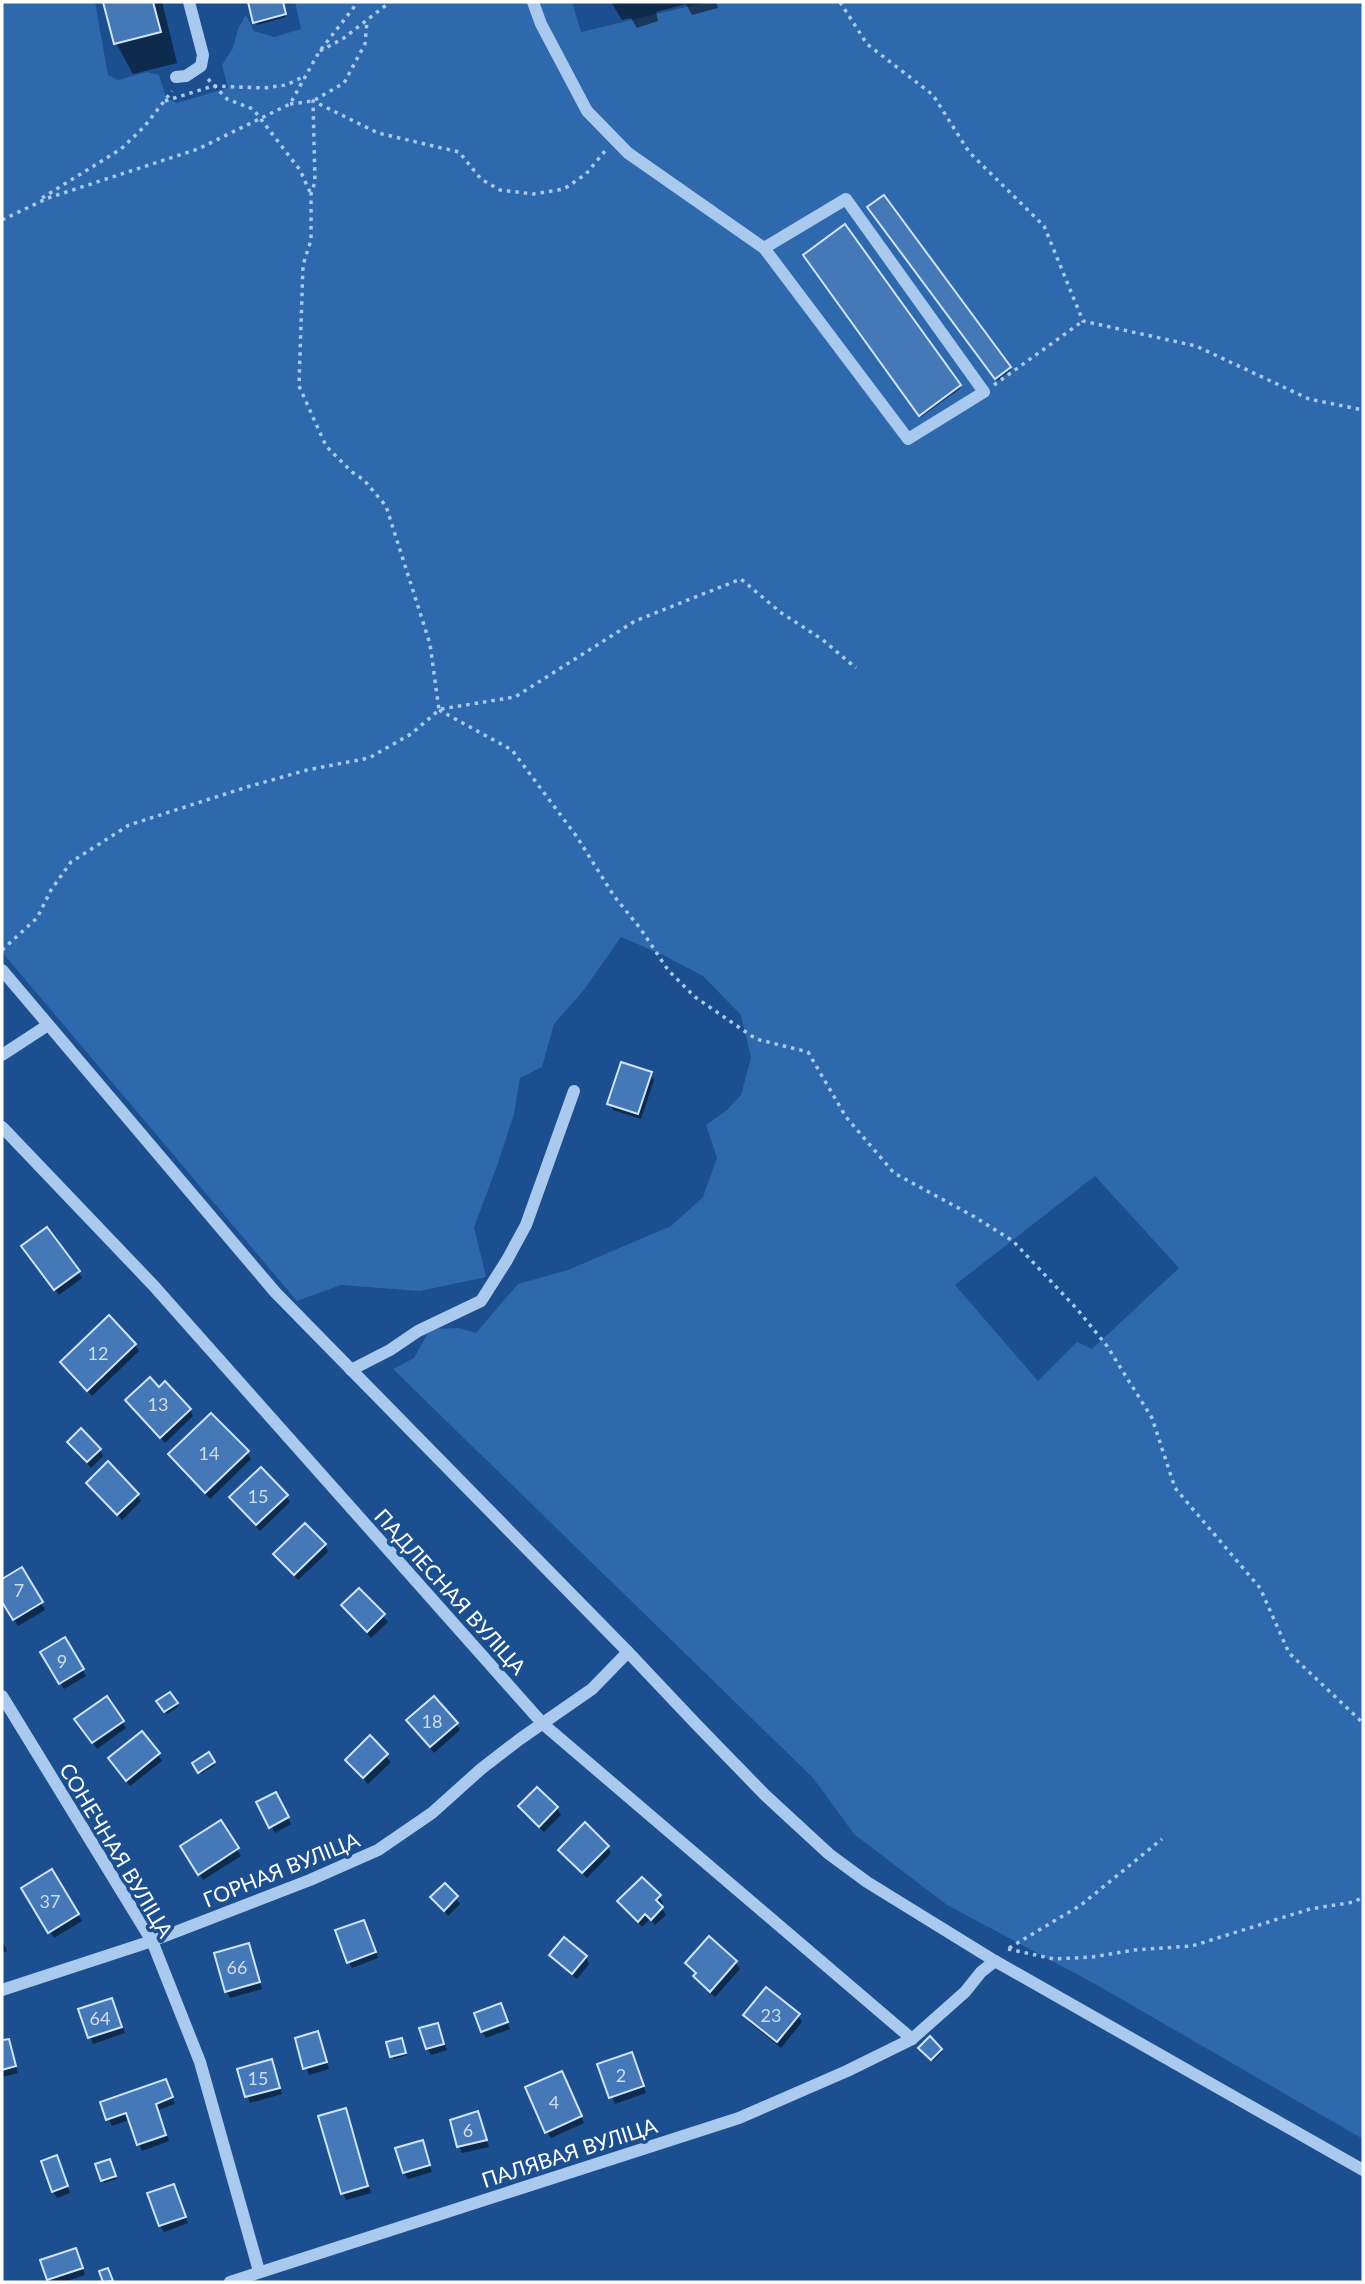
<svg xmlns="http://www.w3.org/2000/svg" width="1365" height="2284" font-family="Lato,sans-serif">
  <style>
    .green { fill: #2e69ad; fill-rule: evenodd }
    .shadow { fill: #0007 }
    .building { fill: #4478b7; stroke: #cfe3fa; stroke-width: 2 }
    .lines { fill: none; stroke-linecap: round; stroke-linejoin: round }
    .path { stroke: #a9c9ee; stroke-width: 3.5; stroke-dasharray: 3.5 5; stroke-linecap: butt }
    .minor { stroke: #a9c9ee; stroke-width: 12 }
    .labels { text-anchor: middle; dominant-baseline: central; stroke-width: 7; stroke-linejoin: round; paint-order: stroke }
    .number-label { font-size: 18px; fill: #d0dded }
    .street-label { font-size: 21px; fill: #fff; stroke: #1b4f8f }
  </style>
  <rect width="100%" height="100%" fill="#1b4f8f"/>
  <path class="green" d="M2,2H95L108,75L118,80L147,72L159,75L166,98L177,103L228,88L222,65L233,48L238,29L246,15L254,31L274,37L301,29L295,2H572L581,32L707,2H1363V2139L1097,1985L947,1905L854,1834L813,1778L393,1369L414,1358L430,1329L459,1328L476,1333L518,1284L568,1270L671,1226L703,1197L717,1158L706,1125L727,1110L741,1095L751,1058L741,1015L703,976L663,955L621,937L583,991L554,1024L542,1067L520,1078L514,1114L497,1166L474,1227L486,1277L420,1291L341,1285L297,1301L2,952ZM1095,1176L1179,1268L1092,1349L1077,1342L1038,1381L955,1285Z"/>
  <g class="shadow">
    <polygon points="105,2 162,2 177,63 133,74 116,43"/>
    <polygon points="250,2 282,2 286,17 257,25"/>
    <polygon points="611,2 716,2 718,8 692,15 686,4 656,12 658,21 637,28 631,18 622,20"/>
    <polygon points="883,198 1011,370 997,381 870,208"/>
    <polygon points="845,227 961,388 921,417 805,255"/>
    <polygon points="651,1074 654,1080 641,1119 613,1110 609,1103"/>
    <polygon points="27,1253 78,1272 82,1278 59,1295"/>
    <polygon points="135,1345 139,1351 92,1396 62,1362"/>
    <polygon points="159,1389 190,1410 193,1416 165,1443 127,1400"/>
    <polygon points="69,1442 100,1450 103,1456 91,1468"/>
    <polygon points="247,1453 251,1459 210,1499 171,1455"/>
    <polygon points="88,1483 138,1495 141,1501 122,1520"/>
    <polygon points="286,1496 290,1502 260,1531 231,1498"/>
    <polygon points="325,1545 328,1552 298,1580 275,1554"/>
    <polygon points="21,1569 45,1610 18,1626 2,1598 2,1581"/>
    <polygon points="359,1590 388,1622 371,1638 343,1606"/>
    <polygon points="64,1640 86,1676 64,1689 43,1653"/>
    <polygon points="170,1694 178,1707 167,1714 159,1701"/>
    <polygon points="106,1698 126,1728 97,1749 80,1725"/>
    <polygon points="408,1721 456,1724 460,1730 434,1753"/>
    <polygon points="370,1738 391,1762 368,1784 347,1760"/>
    <polygon points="158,1754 162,1761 130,1786 110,1759"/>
    <polygon points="208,1754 215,1765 201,1774 194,1763"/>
    <polygon points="537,1789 557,1808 561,1815 544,1832 524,1813 520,1807"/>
    <polygon points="276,1794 291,1824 275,1833 259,1803"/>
    <polygon points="220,1822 241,1856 203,1880 182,1847"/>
    <polygon points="608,1847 611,1853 587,1878 564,1857 560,1850"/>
    <polygon points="52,1872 82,1921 54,1938 24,1889"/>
    <polygon points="445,1885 460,1904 448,1916 432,1897"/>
    <polygon points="659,1897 663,1903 660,1906 666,1915 655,1925 650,1919 642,1927 620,1902"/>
    <polygon points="367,1928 378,1958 352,1968 349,1962"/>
    <polygon points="709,1939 736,1963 740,1969 715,1997 699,1983 695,1977 697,1975 687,1964"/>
    <polygon points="2,1940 7,1951 2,1953"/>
    <polygon points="248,1945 262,1989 230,1998 227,1991"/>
    <polygon points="551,1955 586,1957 589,1964 577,1979 555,1961"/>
    <polygon points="112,2000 125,2033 93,2044 80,2010"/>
    <polygon points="798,2015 802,2022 781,2048 749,2022 745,2016"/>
    <polygon points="508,2024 510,2029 486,2038 483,2033"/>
    <polygon points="438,2025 447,2050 431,2055 427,2048"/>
    <polygon points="317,2033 329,2069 309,2075 297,2039"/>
    <polygon points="8,2041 18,2073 2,2077 2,2042"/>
    <polygon points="403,2042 407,2055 394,2059 388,2043"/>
    <polygon points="922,2050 941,2050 942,2052 933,2061"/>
    <polygon points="271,2061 282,2094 250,2103 239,2070"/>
    <polygon points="635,2061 646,2093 615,2104 599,2065"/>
    <polygon points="565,2079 584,2123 551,2138 547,2132"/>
    <polygon points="169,2087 175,2104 158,2110 169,2141 142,2151 129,2120 112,2126 102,2103"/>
    <polygon points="345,2110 349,2117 371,2193 346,2200 343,2193"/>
    <polygon points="477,2113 489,2147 462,2153 459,2146"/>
    <polygon points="422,2142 432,2172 408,2179 404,2172"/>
    <polygon points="56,2157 70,2193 57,2198 53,2191"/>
    <polygon points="111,2164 116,2179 104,2183 103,2180"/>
    <polygon points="174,2186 188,2223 164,2232 160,2225"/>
    <polygon points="79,2256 85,2275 64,2282 50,2282 42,2261"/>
  </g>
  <g class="building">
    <polygon points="103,2 153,2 161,32 114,44"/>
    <polygon points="248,2 283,2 286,14 253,23"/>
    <polygon points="884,195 1011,367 995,379 867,207"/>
    <polygon points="845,224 961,385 919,416 803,255"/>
    <polygon points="621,1062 652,1072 638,1114 607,1104"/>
    <polygon points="47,1227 80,1271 54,1290 21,1246"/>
    <polygon points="109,1315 136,1344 87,1391 60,1362"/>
    <polygon points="150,1377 159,1387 165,1381 191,1409 160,1438 125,1400"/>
    <polygon points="211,1413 249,1451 205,1493 168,1454"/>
    <polygon points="81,1428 101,1449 87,1462 67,1442"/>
    <polygon points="108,1461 139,1494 117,1515 86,1483"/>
    <polygon points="261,1467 288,1495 256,1525 229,1497"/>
    <polygon points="305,1523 326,1544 294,1575 273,1554"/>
    <polygon points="22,1567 43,1602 13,1620 2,1602 2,1579"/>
    <polygon points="359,1588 385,1614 367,1632 341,1605"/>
    <polygon points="65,1637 84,1669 59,1684 40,1652"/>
    <polygon points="170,1692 178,1703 164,1712 156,1701"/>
    <polygon points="107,1696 124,1721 92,1743 74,1719"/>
    <polygon points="434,1696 458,1723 430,1747 406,1720"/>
    <polygon points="142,1731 160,1753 126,1781 108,1758"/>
    <polygon points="370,1735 388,1754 363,1778 345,1760"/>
    <polygon points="209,1752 215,1762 198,1773 192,1763"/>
    <polygon points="537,1787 558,1807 539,1827 518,1806"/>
    <polygon points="276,1792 289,1817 269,1828 256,1802"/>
    <polygon points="221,1820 239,1848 198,1875 180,1846"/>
    <polygon points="585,1822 609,1846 582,1873 558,1850"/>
    <polygon points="52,1869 79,1914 48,1933 21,1888"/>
    <polygon points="642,1877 661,1895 656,1900 663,1907 651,1920 645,1914 638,1922 617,1901"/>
    <polygon points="445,1883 458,1896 444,1911 430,1897"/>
    <polygon points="364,1920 376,1952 347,1963 335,1930"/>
    <polygon points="709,1936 737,1961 710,1992 693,1976 696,1973 685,1963"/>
    <polygon points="564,1937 587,1956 572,1974 549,1955"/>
    <polygon points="249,1943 260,1982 225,1992 214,1953"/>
    <polygon points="766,1987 800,2014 777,2042 743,2015"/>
    <polygon points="112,1998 122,2027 88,2038 78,2009"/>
    <polygon points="501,2003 508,2022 481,2032 474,2013"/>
    <polygon points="438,2023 444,2044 426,2049 419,2028"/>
    <polygon points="318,2031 327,2062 303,2069 295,2038"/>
    <polygon points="930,2036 942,2049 931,2060 918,2048"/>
    <polygon points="402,2038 406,2053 390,2057 386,2042"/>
    <polygon points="9,2039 16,2066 2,2070 2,2040"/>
    <polygon points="632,2052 644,2086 609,2098 597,2064"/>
    <polygon points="272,2059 280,2088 245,2097 237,2069"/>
    <polygon points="562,2071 582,2116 545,2133 525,2087"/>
    <polygon points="166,2079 173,2097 156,2104 166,2135 137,2145 126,2113 106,2120 100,2102"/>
    <polygon points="346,2108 368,2186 341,2194 318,2116"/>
    <polygon points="478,2111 487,2140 457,2147 450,2120"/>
    <polygon points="423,2140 430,2165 403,2173 395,2148"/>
    <polygon points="57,2155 68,2186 52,2192 41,2161"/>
    <polygon points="110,2159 116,2176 101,2181 95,2164"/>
    <polygon points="174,2184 186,2217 159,2226 147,2193"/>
    <polygon points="76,2248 83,2268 47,2280 40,2260"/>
    <polygon points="108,2268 113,2281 103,2282 99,2271"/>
  </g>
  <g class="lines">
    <g class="path">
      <polyline points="840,2 867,44 933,95 969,152 1044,226 1083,321 1196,346 1309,399 1363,410"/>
      <polyline points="320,51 344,38 390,2"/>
      <polyline points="208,79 227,99 253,109 300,170 310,192"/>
      <polyline points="165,101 213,86 264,88 286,85 303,77"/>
      <polyline points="290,104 313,101 344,83 365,44 367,21"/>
      <polyline points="42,198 121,149 144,127 172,91"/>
      <polyline points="2,220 48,198 198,149 290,104 319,52 358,2"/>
      <polyline points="994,385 1083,321"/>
      <polyline points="441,709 515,697 635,621 741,579 780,612 823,640 856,668"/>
      <polyline points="439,710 512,750 577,837 614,896 640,928 668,970 695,997 756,1039 808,1052 846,1117 894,1173 973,1216 1013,1241 1077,1309 1107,1346 1152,1418 1175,1488 1260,1588 1289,1653 1363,1723"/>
      <polyline points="2,950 37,918 51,890 71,862 129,825 247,787 307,770 369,758 411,734 439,710 430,644 386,506 364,480 352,472 326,446 299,386 303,265 311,240 311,194 315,182 313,101 378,133 459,152 481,179 500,190 533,194 564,189 586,174 605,151"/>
      <polyline points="1009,1948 1081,1905 1162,1839"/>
      <polyline points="1008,1949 1054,1959 1092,1957 1134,1950 1192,1946 1310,1909 1354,1902 1363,1897"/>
    </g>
    <g class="minor">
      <polyline points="533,2 541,24 587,111 628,153 764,248 908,439 984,392 846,199 764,248"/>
      <polyline points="176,77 186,76 201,66 203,55 189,2"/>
      <polyline points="2,970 275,1292 628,1652 697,1725 765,1795 829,1854 867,1882 995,1961 1363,2170"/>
      <polyline points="2,1055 48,1025"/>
      <polyline points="2,1127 153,1285 543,1724 912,2039"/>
      <polyline points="351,1370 390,1350 418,1331 481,1301 507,1260 526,1225 574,1091"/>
      <polyline points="2,1696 152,1941 200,2062 259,2271"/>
      <polyline points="2,1990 152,1941 310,1880 378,1850 432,1813 481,1769 520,1739 592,1689 628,1652"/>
      <polyline points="230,2282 739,2118 847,2071 912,2039 965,1992 981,1972 995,1961"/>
    </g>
  </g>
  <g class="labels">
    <g class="number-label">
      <text x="98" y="1353">12</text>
      <text x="158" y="1404">13</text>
      <text x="209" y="1453">14</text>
      <text x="258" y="1496">15</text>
      <text x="19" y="1590">7</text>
      <text x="62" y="1661">9</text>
      <text x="432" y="1721">18</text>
      <text x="50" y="1901">37</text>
      <text x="237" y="1967">66</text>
      <text x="771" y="2015">23</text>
      <text x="100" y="2018">64</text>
      <text x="621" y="2075">2</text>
      <text x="258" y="2078">15</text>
      <text x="554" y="2102">4</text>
      <text x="468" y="2130">6</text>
    </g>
    <g class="street-label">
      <text transform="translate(451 1591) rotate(48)">ПАДЛЕСНАЯ ВУЛІЦА</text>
      <text transform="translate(117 1850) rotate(59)">СОНЕЧНАЯ ВУЛІЦА</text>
      <text transform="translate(281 1869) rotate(-22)">ГОРНАЯ ВУЛІЦА</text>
      <text transform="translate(569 2152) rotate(-18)">ПАЛЯВАЯ ВУЛІЦА</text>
    </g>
  </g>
  <rect width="1365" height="2284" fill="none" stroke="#ffffff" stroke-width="7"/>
</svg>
